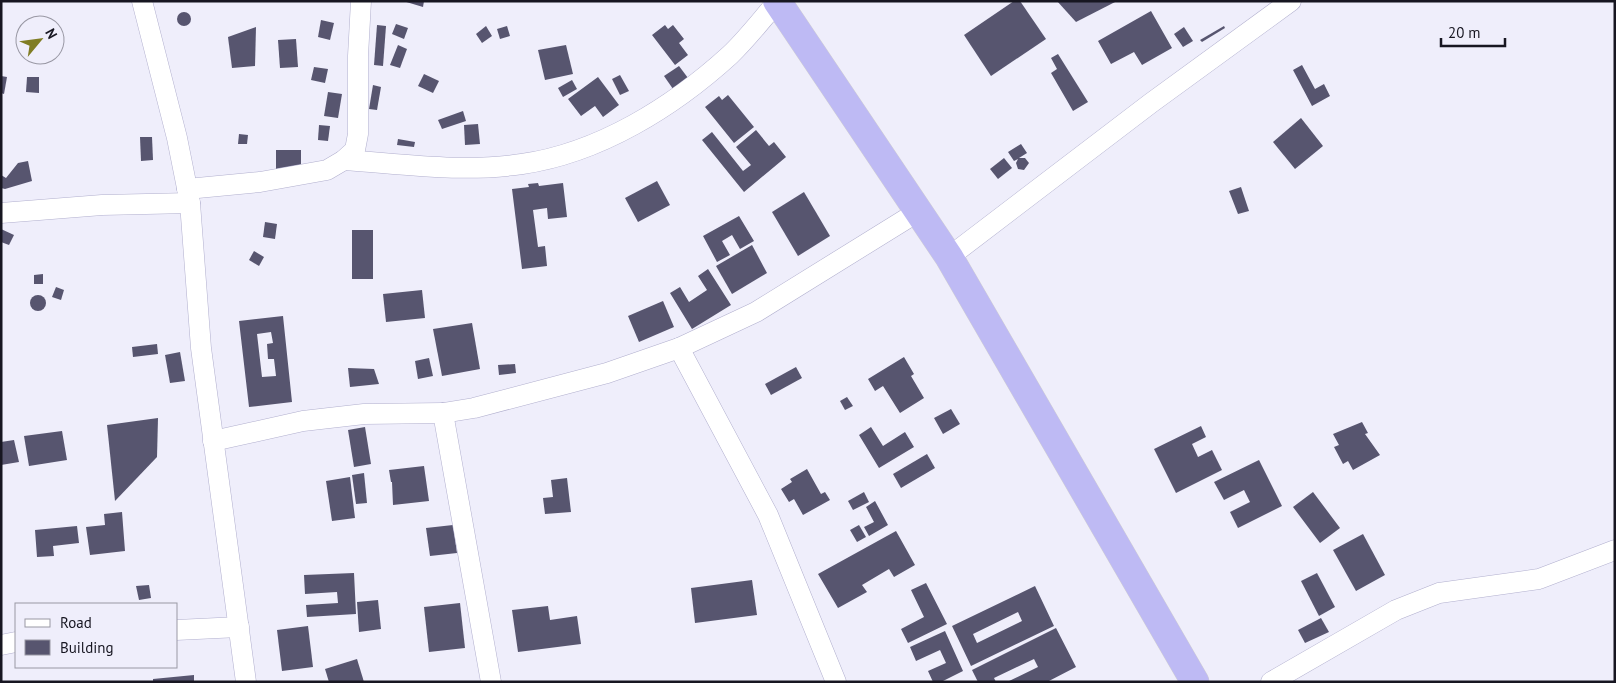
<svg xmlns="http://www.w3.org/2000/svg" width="1616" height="683" font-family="'PT Sans',sans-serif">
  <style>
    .building { fill: #57556f; fill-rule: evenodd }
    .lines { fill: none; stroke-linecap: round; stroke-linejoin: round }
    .minor-casing { stroke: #b1afce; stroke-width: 21 }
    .trunk-casing { stroke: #d1d0d3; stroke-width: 29 }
    .minor { stroke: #fff; stroke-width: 20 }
    .trunk { stroke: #bebaf4; stroke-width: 28 }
  </style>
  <rect width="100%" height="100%" fill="#efeefb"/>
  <g class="building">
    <polygon points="403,1 424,1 423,7"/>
    <polygon points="1014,1 1020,1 1046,39 991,76 964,35"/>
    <polygon points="1057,1 1117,1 1076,22"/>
    <polygon points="1151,11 1172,48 1142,65 1134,52 1111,64 1098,41"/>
    <circle cx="184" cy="19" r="7"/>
    <polygon points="321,20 334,23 330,40 318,37"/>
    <polygon points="396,24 408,28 404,39 392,34"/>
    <polygon points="377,25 386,26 383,66 374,65"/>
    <polygon points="665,25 668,29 673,25 684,39 679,43 688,55 675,65 652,35"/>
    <polygon points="486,26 492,36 482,43 476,34"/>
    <polygon points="507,26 510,36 500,39 497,29"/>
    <polygon points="1224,26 1225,28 1202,42 1200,40"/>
    <polygon points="256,27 255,66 232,68 228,37"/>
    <polygon points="1184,27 1193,41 1183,47 1174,34"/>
    <polygon points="296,39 298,67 280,68 278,40"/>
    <polygon points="398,45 407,49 400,68 390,65"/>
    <polygon points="566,45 573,74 545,80 538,50"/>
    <polygon points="1058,54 1088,102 1073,111 1051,73 1057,69 1051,58"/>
    <polygon points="1302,65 1315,89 1324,84 1330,96 1312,106 1293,70"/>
    <polygon points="679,66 688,78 673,89 664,76"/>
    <polygon points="314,67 328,69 325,83 311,80"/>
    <polygon points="424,74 439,81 433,93 418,86"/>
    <polygon points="620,75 629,91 620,95 612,79"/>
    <polygon points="1,76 7,77 4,94 1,93"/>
    <polygon points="27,77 39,77 39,93 26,92"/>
    <polygon points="598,77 619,105 603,117 595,106 581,116 568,99"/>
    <polygon points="572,80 577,89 563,97 558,88"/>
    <polygon points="373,85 381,87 377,110 369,109"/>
    <polygon points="328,92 342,94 338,118 324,116"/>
    <polygon points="728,95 754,127 734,143 705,107 719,96 722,100"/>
    <polygon points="463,111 466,121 442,129 438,120"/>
    <polygon points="1301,118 1323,146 1295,169 1273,142"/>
    <polygon points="478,124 480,144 465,145 464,125"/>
    <polygon points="319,125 330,126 328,141 318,140"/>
    <polygon points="756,130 769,146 774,142 786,157 744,192 702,140 712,132 743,171 751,165 736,147"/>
    <polygon points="239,134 248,135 247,144 238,144"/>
    <polygon points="140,137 152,137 153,160 141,161"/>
    <polygon points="398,139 415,142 414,147 397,145"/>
    <polygon points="1021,144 1027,153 1019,158 1025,158 1029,163 1024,170 1018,169 1016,163 1018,159 1014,161 1008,152"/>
    <rect x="276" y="150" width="25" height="19"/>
    <polygon points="1004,158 1012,168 998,179 990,169"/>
    <polygon points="28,161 32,181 5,189 1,188 1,175 6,178 18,163"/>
    <polygon points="657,181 670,205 638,222 625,198"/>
    <polygon points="538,183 539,186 563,183 567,217 548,219 547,208 533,210 538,247 545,246 547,266 522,269 512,189 529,187 528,184"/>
    <polygon points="1241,187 1249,211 1238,214 1229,191"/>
    <polygon points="804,192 830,236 798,256 772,212"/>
    <polygon points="739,216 754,241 740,249 732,235 722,241 730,255 717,262 703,236"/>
    <polygon points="265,222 277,224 275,239 263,237"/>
    <polygon points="1,229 14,235 9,245 1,242"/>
    <rect x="352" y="230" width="21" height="49"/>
    <polygon points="752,245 767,273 732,294 716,266"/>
    <polygon points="254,251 264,257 259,266 249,260"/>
    <polygon points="708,269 731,305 692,329 670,293 680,287 689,302 707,290 698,276"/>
    <polygon points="43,274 43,284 34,284 34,275"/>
    <polygon points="56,287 64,290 61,300 52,297"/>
    <polygon points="422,290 425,318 386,322 383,294"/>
    <circle cx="38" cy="303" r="8"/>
    <polygon points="663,301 674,327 639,342 628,316"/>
    <path d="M283,316L292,402L249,407L239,321ZM271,332L273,343L267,344L268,359H274L276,376L262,377L257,334Z"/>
    <polygon points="472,323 480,369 442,376 433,329"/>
    <polygon points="157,344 158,354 133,357 132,347"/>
    <polygon points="180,352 185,381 170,383 165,355"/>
    <polygon points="904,357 914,374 911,376 924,398 900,413 883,386 875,391 868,379"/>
    <polygon points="429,358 433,376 418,379 415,361"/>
    <polygon points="515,364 516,373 499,375 498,365"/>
    <polygon points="796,367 802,378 771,395 765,384"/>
    <polygon points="348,368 374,369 379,384 350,387"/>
    <polygon points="847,397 853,406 845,410 840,401"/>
    <polygon points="951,409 960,424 943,434 934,418"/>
    <polygon points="158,418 157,457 115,501 107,425"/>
    <polygon points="1362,422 1368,433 1365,434 1380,455 1353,470 1348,461 1343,464 1334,447 1339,445 1333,434"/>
    <polygon points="1201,426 1206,437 1192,444 1198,457 1212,450 1222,470 1176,493 1154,449"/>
    <polygon points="365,427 371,464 354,467 348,430"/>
    <polygon points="871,427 883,446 905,432 914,447 879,468 859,435"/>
    <polygon points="62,431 67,460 29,466 24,436"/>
    <polygon points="14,440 19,462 1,465 1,442"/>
    <polygon points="927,454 935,468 901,488 893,474"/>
    <polygon points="1259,460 1282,506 1238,528 1230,512 1250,502 1244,490 1224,500 1214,482"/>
    <polygon points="424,466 429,501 393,505 392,482 391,482 389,470"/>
    <polygon points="807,469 821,494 825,492 830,500 803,515 794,499 789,502 781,489 792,482 790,479"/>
    <polygon points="364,473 367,503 356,504 352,475"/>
    <polygon points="350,477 355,518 332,521 326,481"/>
    <polygon points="567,478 571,512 545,514 543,498 553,497 551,480"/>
    <polygon points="864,492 869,502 853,510 848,501"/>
    <polygon points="1313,492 1340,528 1320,543 1293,507"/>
    <polygon points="875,501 888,525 869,536 864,527 874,522 866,507"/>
    <polygon points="122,512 125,551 90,555 86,527 105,525 104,514"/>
    <polygon points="453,525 457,553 430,556 426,528"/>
    <polygon points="859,525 866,537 857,542 850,530"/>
    <polygon points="77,526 79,543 53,546 54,556 37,557 35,530"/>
    <polygon points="896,531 915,565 894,577 889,569 862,585 867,592 838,608 818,574"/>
    <polygon points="1363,534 1385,575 1356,591 1333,550"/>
    <polygon points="354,573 356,614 307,617 306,605 338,603 337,592 305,594 304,575"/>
    <polygon points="1317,573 1335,607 1319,616 1301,581"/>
    <polygon points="752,580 757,615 695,623 691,588"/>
    <polygon points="926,583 947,624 908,643 901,629 924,617 911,590"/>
    <polygon points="149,585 151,598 139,600 136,586"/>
    <path d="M1035,586L1054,626L971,666L952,626ZM1018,612L1022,621L977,643L973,634Z"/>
    <polygon points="378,600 381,629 359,632 357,602"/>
    <polygon points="460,603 465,648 429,652 424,607"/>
    <polygon points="548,606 550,620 577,616 581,644 518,652 512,610"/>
    <polygon points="1321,618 1329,632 1305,643 1298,630"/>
    <polygon points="308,626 313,667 282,671 277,630"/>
    <polygon points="1056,628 1076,667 1047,682 1007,682 1038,667 1034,659 994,678 996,682 978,682 972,670"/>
    <polygon points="945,631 963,671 941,682 933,682 928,671 946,663 940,650 916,661 910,647"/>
    <polygon points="357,659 364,682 329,682 325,669"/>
    <polygon points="194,675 194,682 153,682 153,679"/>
  </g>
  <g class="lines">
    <g class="minor-casing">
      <g id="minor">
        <polyline points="142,1 177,138 190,203 201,348 246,682"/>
        <path d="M344,160C403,164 463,173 522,164C599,153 673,107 730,55C747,39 762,19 778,1"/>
        <polyline points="187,189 260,182 327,170 344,160 355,150 358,134 358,56 361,1"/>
        <polyline points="1,213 102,205 190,203"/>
        <polyline points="949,257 1151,103 1291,1"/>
        <polyline points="679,348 768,515 836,682"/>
        <polyline points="443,413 491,682"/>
        <polyline points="213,441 303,421 364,414 443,413 474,408 607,373 679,348 756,312 919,211"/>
        <polyline points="176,630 239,627"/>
        <polyline points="1,645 16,642"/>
        <polyline points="1271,682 1396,610 1439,593 1539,579 1615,550"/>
      </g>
    </g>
    <g class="trunk-casing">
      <polyline id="trunk" points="777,1 949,257 1195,682"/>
    </g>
    <use href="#minor" class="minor"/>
    <use href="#trunk" class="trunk"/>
  </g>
  <rect width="1616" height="683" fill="none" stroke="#171621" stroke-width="5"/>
  <rect x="15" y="603" width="162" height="65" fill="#efeefb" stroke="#9998a4"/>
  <rect x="25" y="619" width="25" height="8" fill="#ffffff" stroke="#9998a4"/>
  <text x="60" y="628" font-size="15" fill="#171621">Road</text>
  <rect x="25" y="640" width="25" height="15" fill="#57556f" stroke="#9998a4"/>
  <text x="60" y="653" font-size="15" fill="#171621">Building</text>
  <g transform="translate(40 40) rotate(61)"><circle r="24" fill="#efeefb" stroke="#9998a4"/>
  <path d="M0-4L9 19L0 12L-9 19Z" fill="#807d24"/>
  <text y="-8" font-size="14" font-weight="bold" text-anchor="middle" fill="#171621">N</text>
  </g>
  <path d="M1441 38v8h64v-8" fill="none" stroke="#171621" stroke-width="2.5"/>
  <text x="1448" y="38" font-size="15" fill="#171621" stroke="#efeefb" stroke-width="4" paint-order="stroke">20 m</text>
</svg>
